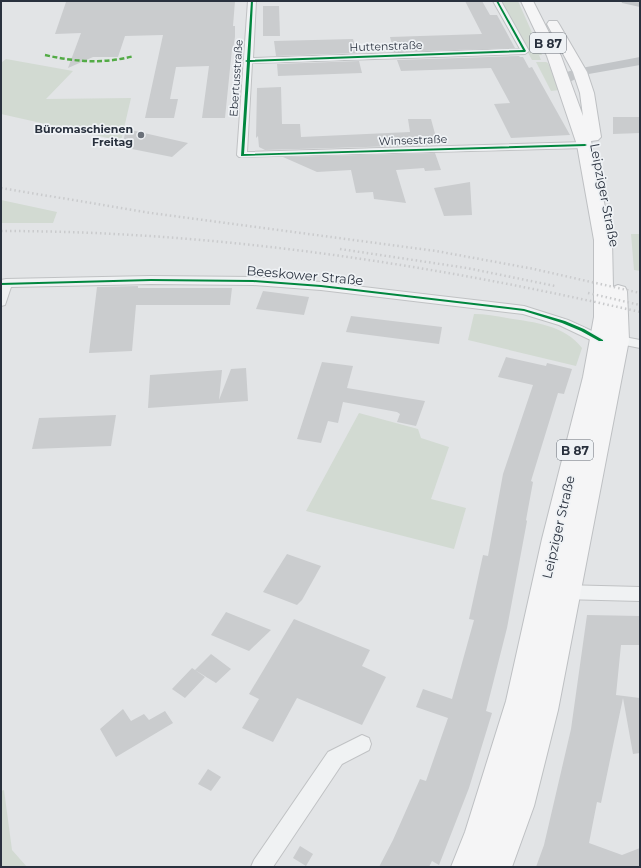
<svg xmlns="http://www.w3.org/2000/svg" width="641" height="868" font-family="Montserrat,sans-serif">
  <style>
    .green { fill: #d2dad2 }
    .building { fill: #caccce }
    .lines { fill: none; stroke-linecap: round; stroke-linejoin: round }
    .street-casing { stroke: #c0c2c4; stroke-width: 2 }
    .primary-casing { stroke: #bec0c3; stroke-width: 2 }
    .street { fill: #f0f2f3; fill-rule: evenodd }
    .secondary { fill: #c2c5c8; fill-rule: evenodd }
    .primary { fill: #f5f5f6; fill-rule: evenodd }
    .tram { stroke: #cacbcd; stroke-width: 1 }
    .rail { stroke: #cacbcd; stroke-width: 2.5; stroke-dasharray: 1.5 3; stroke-linecap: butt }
    .quiet { stroke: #53ab46; stroke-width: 2.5; stroke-dasharray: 5 2.5; stroke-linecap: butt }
    .cycleway-casing { stroke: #eff2f5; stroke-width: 3 }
    .cycleway { fill: #00873e; fill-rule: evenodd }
    .poi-dot { fill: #6a7079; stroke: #eff2f5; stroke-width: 1.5 }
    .labels { text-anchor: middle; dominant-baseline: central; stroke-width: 3.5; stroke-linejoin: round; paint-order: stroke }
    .far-street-label { font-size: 11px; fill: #29313e; stroke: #eff2f5 }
    .far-poi-label { font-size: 11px; font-weight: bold; fill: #29313e; stroke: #eff2f5; text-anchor: end }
    .shield { fill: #eff2f5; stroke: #646b75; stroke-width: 1 }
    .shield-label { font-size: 12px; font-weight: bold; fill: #29313e }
    .street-label { font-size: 13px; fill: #29313e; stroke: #eff2f5 }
  </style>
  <rect width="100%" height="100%" fill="#e2e4e6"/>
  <g class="green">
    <polygon points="500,1 518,1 542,55 539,55 541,60 532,60"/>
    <polygon points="6,59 73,71 46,99 131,98 121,141 1,114 1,63"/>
    <polygon points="536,62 546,62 548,63 560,90 551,91"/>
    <polygon points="1,200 57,212 53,223 1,223"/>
    <polygon points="631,234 640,234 640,271 634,270"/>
    <path d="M474,314C485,314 496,316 507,318C534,322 565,325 582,348L576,366L468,340Z"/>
    <polygon points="359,413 418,429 421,438 449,447 431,499 466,508 454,549 306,511"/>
    <polygon points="4,790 12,850 27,867 1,867 1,791"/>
  </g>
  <g class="building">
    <polygon points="235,1 233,26 235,26 235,37 233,49 232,49 225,118 202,118 209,66 176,67 170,99 178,99 174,118 145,118 163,35 125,36 118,57 93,57 68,68 81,33 55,34 66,2"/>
    <polygon points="465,1 482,1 490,15 497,15 515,48 394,52 390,37 482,34"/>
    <polygon points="263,6 279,6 280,36 263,36"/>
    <polygon points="353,39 357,53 276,56 274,41"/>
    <polygon points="519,56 520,57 523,57 529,68 532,67 570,135 511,138 494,104 510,103 491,68 401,71 397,60"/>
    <polygon points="359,61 362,73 278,76 277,64"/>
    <polygon points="281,87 282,124 300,124 301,137 410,132 408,119 431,119 437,141 431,141 432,145 265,150 259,147 258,136 256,138 257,88"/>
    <polygon points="613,117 640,117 640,133 613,134"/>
    <polygon points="126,129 144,133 188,143 172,157 122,147"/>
    <polygon points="435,153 441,170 425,171 424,168 396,170 406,203 374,199 373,192 356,193 351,170 317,172 283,157"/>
    <polygon points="470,182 472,215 444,216 434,188"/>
    <polygon points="138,286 138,288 232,288 230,305 136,305 132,351 89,353 97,287"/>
    <polygon points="263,291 309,297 304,315 256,309"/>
    <polygon points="351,316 442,327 439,344 346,332"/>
    <polygon points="506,357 546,366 547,363 572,369 564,394 558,393 531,481 533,482 526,520 527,521 507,628 486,711 492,713 469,788 439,865 432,861 429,867 379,867 393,840 420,779 426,781 448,718 416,707 423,689 452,699 474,620 469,619 483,555 488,556 503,474 533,385 498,377"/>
    <polygon points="322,362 353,366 347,388 425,401 416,426 397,422 400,414 397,412 343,402 338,423 328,421 321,443 297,439"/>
    <polygon points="246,368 248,401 148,408 150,375 222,370 219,400 231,369"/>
    <polygon points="116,415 111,446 32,449 39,418"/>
    <polygon points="287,554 321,566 302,600 297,605 263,592"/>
    <polygon points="226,612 271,630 249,651 211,635"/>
    <polygon points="587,615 640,616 640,645 621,645 616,695 640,698 640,753 633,754 623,698 601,803 597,802 589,843 622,855 640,848 640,867 536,867 544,845 571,729"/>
    <polygon points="294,619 370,650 362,666 386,677 362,725 297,698 273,742 242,728 259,699 249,694"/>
    <polygon points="211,654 231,669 216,683 195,670 205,677 185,698 172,689 192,668 195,670"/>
    <polygon points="123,709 131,721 144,714 149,720 165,711 173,723 116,757 100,729"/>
    <polygon points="208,769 221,777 211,791 198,784"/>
    <polygon points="300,846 313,854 306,866 293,858"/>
  </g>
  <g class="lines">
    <g class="street-casing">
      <g id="street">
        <polygon points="248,1 256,1 253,58 520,49 493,1 501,1 529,51 525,54 252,63 247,152 585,142 590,145 585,148 239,157 237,155"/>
        <polygon points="151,276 253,277 321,282 524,306 568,320 605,337 607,340 605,343 597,343 559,325 523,314 321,290 253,285 151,284 11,287 5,305 1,306 1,280 6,279"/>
        <polygon points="619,336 640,340 640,348 615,343 613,340 615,337"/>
        <polygon points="562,585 640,587 640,601 562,599 556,597 554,592 556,587"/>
        <polygon points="362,735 369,738 371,744 369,750 342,764 273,867 251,867 254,860 328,752"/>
      </g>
    </g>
    <g class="primary-casing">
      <polygon id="primary" points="521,1 533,1 561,56 583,116 580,93 573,72 547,24 549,21 557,21 559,24 587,72 594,93 601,137 598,140 591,141 612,240 613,287 618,285 625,287 627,291 629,340 558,710 534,806 512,867 451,867 465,832 506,701 542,539 583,377 594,317 594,240 577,145 547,56"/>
    </g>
    <use href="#street" class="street"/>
    <g class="secondary">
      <polygon points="621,1 640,1 640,7 622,3"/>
      <polygon points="640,57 640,65 583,75 564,85 560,84 558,81 567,72 576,69"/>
    </g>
    <use href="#primary" class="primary"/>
    <polyline class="tram" points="631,1 640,3"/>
    <g class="rail">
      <polyline points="1,188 151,213 436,251 534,269 640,293"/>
      <path d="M1,231C217,231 430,264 640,312"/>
      <polyline points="340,249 467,268 555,286"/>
      <polyline points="588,293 640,305"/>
    </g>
    <path class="quiet" d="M45,55C75,62 104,64 134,56"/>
    <g class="cycleway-casing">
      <g id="cycleway">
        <polygon points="251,1 253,1 250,60 523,50 496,1 498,1 526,51 525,52 250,62 244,154 585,144 587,145 585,146 241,156 247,62 245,61 247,60"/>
        <polygon points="151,279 253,280 321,285 524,309 565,321 584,329 603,340 603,341 599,341 581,331 562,323 524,311 321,287 253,282 151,281 1,285 1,283"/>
      </g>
    </g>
    <use href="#cycleway" class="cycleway"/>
  </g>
  <circle class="poi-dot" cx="141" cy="135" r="4"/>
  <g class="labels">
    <g class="far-street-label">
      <text transform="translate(386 46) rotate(-2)">Huttenstraße</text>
      <text transform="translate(236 78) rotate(-86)">Ebertusstraße</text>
      <text transform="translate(413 140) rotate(-2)">Winsestraße</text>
    </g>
    <g class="far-poi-label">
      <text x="133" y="129">Büromaschienen<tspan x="133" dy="13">Freitag</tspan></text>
    </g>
    <g class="shield">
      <rect x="530" y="33" width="36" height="20" rx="3"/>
      <rect x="557" y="440" width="36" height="20" rx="3"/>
    </g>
    <g class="shield-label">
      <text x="548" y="43">B 87</text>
      <text x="575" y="450">B 87</text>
    </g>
    <g class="street-label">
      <text transform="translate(605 195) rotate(79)">Leipziger Straße</text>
      <text transform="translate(305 275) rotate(5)">Beeskower Straße</text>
      <text transform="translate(558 527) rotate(-77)">Leipziger Straße</text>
    </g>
  </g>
  <rect width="641" height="868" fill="none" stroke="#29313e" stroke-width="4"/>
</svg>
